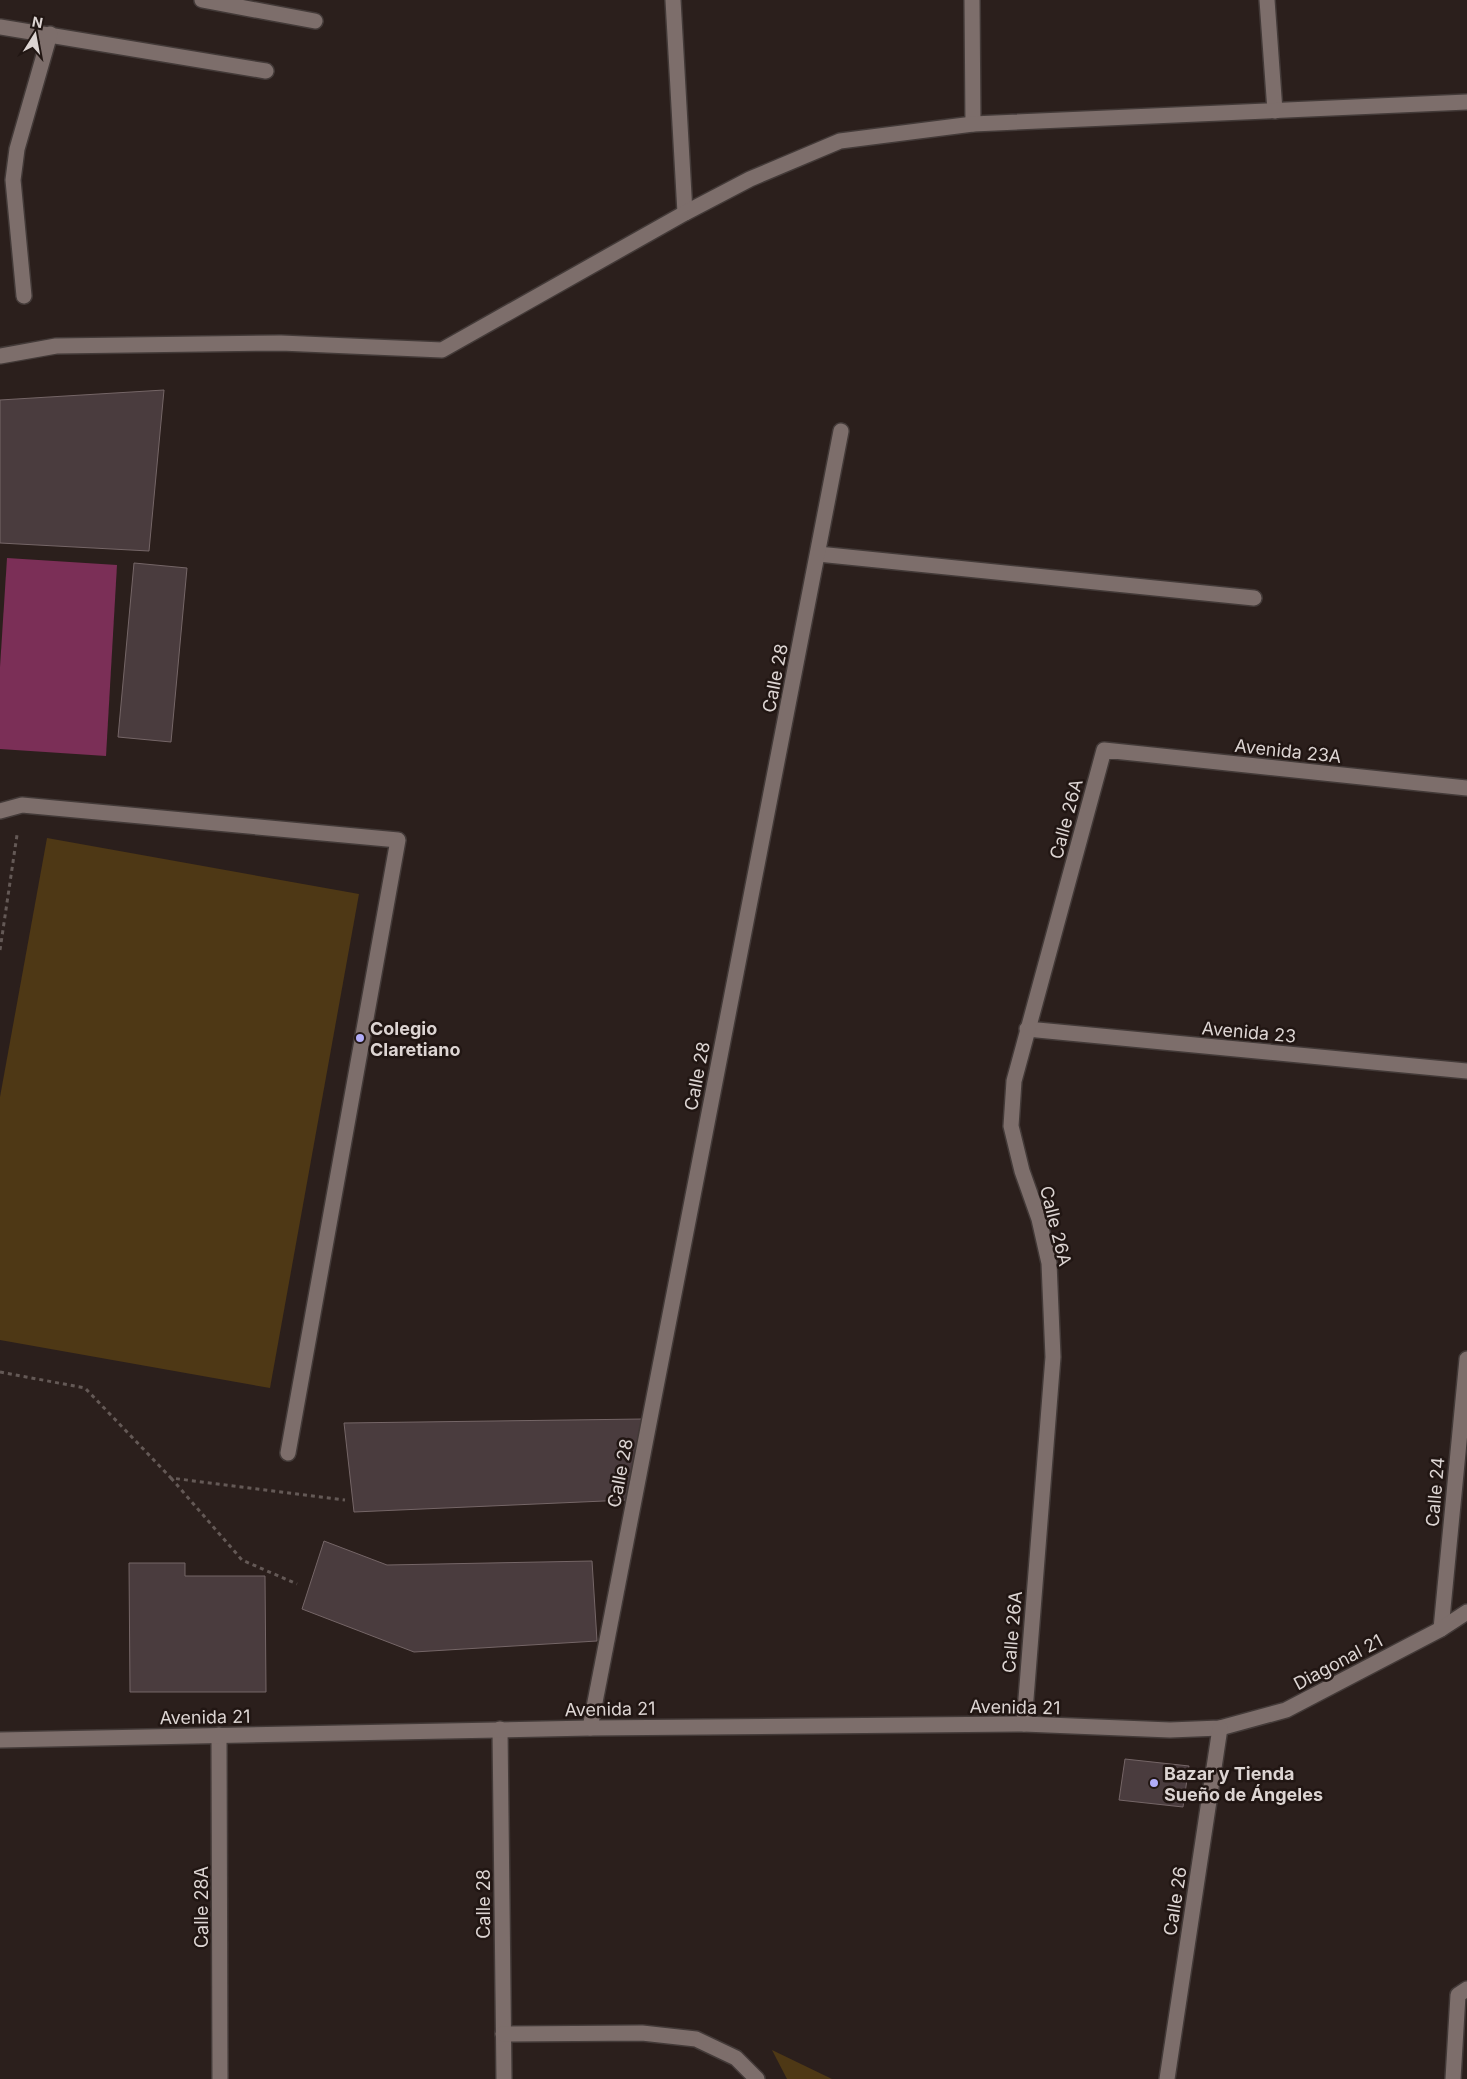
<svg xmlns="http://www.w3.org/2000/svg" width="1467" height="2079" font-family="Inter,sans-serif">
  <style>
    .green { fill: #4e3815 }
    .water { fill: #7b2f57 }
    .building { fill: #4a3c3e; stroke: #756667 }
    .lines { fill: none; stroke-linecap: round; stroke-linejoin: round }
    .minor-casing { stroke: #433a38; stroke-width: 18 }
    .path { stroke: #645956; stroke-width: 3; stroke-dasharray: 4 4; stroke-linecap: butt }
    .minor { stroke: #7d6e6b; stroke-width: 15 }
    .poi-dot { fill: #b2adf9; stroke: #211613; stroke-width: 2 }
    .labels { text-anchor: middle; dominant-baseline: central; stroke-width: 5; stroke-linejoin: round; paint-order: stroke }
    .street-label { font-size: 18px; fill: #ddd5d3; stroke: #211613 }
    .poi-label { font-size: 18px; font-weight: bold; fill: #ddd5d3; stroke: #211613; text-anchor: start }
  </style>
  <rect width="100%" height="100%" fill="#2b1f1c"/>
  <g class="green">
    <polygon points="47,838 359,894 270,1388 0,1340 0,1097"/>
    <polygon points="772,2050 832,2079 787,2079"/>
  </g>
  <polygon class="water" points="7,558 117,565 106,756 0,749 0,667"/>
  <g class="building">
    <polygon points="164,390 149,551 0,543 0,400"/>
    <polygon points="134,563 187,568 171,742 118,737"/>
    <polygon points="643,1419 627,1500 354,1512 344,1423"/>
    <polygon points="324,1541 387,1565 592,1561 597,1641 414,1652 302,1609"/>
    <polygon points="129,1563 185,1563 185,1576 265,1576 266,1692 130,1692"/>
    <polygon points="1125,1759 1189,1766 1183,1807 1119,1800"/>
  </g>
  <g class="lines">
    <g class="minor-casing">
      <g id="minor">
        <polyline points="202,0 315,21"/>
        <polyline points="673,0 685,213"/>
        <polyline points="972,0 973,124"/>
        <polyline points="1267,0 1275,111"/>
        <polyline points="0,27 266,71"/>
        <polyline points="24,296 13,180 17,149 50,34"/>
        <polyline points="0,356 56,346 281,343 442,350 685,213 750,179 840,141 973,124 1467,102"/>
        <polyline points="818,554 1254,598"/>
        <polyline points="0,811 22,805 398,840 288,1453"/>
        <polyline points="1027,1029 1467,1071"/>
        <polyline points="1441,1629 1467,1359"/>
        <polyline points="1024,1724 1053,1357 1049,1263 1039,1219 1022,1171 1011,1126 1014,1081 1104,750 1467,788"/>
        <polyline points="590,1728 841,431"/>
        <polyline points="500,1729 504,2079"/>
        <polyline points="219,1735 220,2079"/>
        <polyline points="0,1740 590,1728 1024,1724 1170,1730 1220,1728 1286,1710 1441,1629 1467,1612"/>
        <polyline points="503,2034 642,2033 696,2039 736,2058 757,2079"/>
        <polyline points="1167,2079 1220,1728"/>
        <polyline points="1453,2079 1458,1995 1467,1989"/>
      </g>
    </g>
    <g class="path">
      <polyline points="0,950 17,835"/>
      <polyline points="0,1372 85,1388 171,1478 345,1500"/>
      <polyline points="171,1478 242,1560 297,1584"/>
    </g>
    <use href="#minor" class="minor"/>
  </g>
  <g class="poi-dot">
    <circle cx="360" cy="1038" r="5"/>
    <circle cx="1154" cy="1783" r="5"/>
  </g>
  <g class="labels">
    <g class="street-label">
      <text transform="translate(775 678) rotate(-79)">Calle 28</text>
      <text transform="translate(1288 751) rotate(6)">Avenida 23A</text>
      <text transform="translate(1066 819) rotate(-75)">Calle 26A</text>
      <text transform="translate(1249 1032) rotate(5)">Avenida 23</text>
      <text transform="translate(697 1076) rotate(-79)">Calle 28</text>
      <text transform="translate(1056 1226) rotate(76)">Calle 26A</text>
      <text transform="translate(620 1473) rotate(-79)">Calle 28</text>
      <text transform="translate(1435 1492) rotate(-85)">Calle 24</text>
      <text transform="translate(1012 1632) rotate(-85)">Calle 26A</text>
      <text transform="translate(1338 1662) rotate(-28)">Diagonal 21</text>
      <text transform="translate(1015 1707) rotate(1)">Avenida 21</text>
      <text transform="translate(610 1709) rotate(-1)">Avenida 21</text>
      <text transform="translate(205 1717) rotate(-1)">Avenida 21</text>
      <text transform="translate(1175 1901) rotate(-81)">Calle 26</text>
      <text transform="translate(483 1904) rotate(-90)">Calle 28</text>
      <text transform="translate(201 1907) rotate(-90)">Calle 28A</text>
    </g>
    <g class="poi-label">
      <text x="370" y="1028">Colegio<tspan x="370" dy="21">Claretiano</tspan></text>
      <text x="1164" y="1773">Bazar y Tienda<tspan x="1164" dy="21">Sueño de Ángeles</tspan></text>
    </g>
  </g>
  <g transform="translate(35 35) rotate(11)" stroke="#211613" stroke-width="4" paint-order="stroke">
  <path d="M0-4L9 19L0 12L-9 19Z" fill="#ddd5d3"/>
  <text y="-8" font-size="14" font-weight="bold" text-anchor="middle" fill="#ddd5d3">N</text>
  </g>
</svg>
